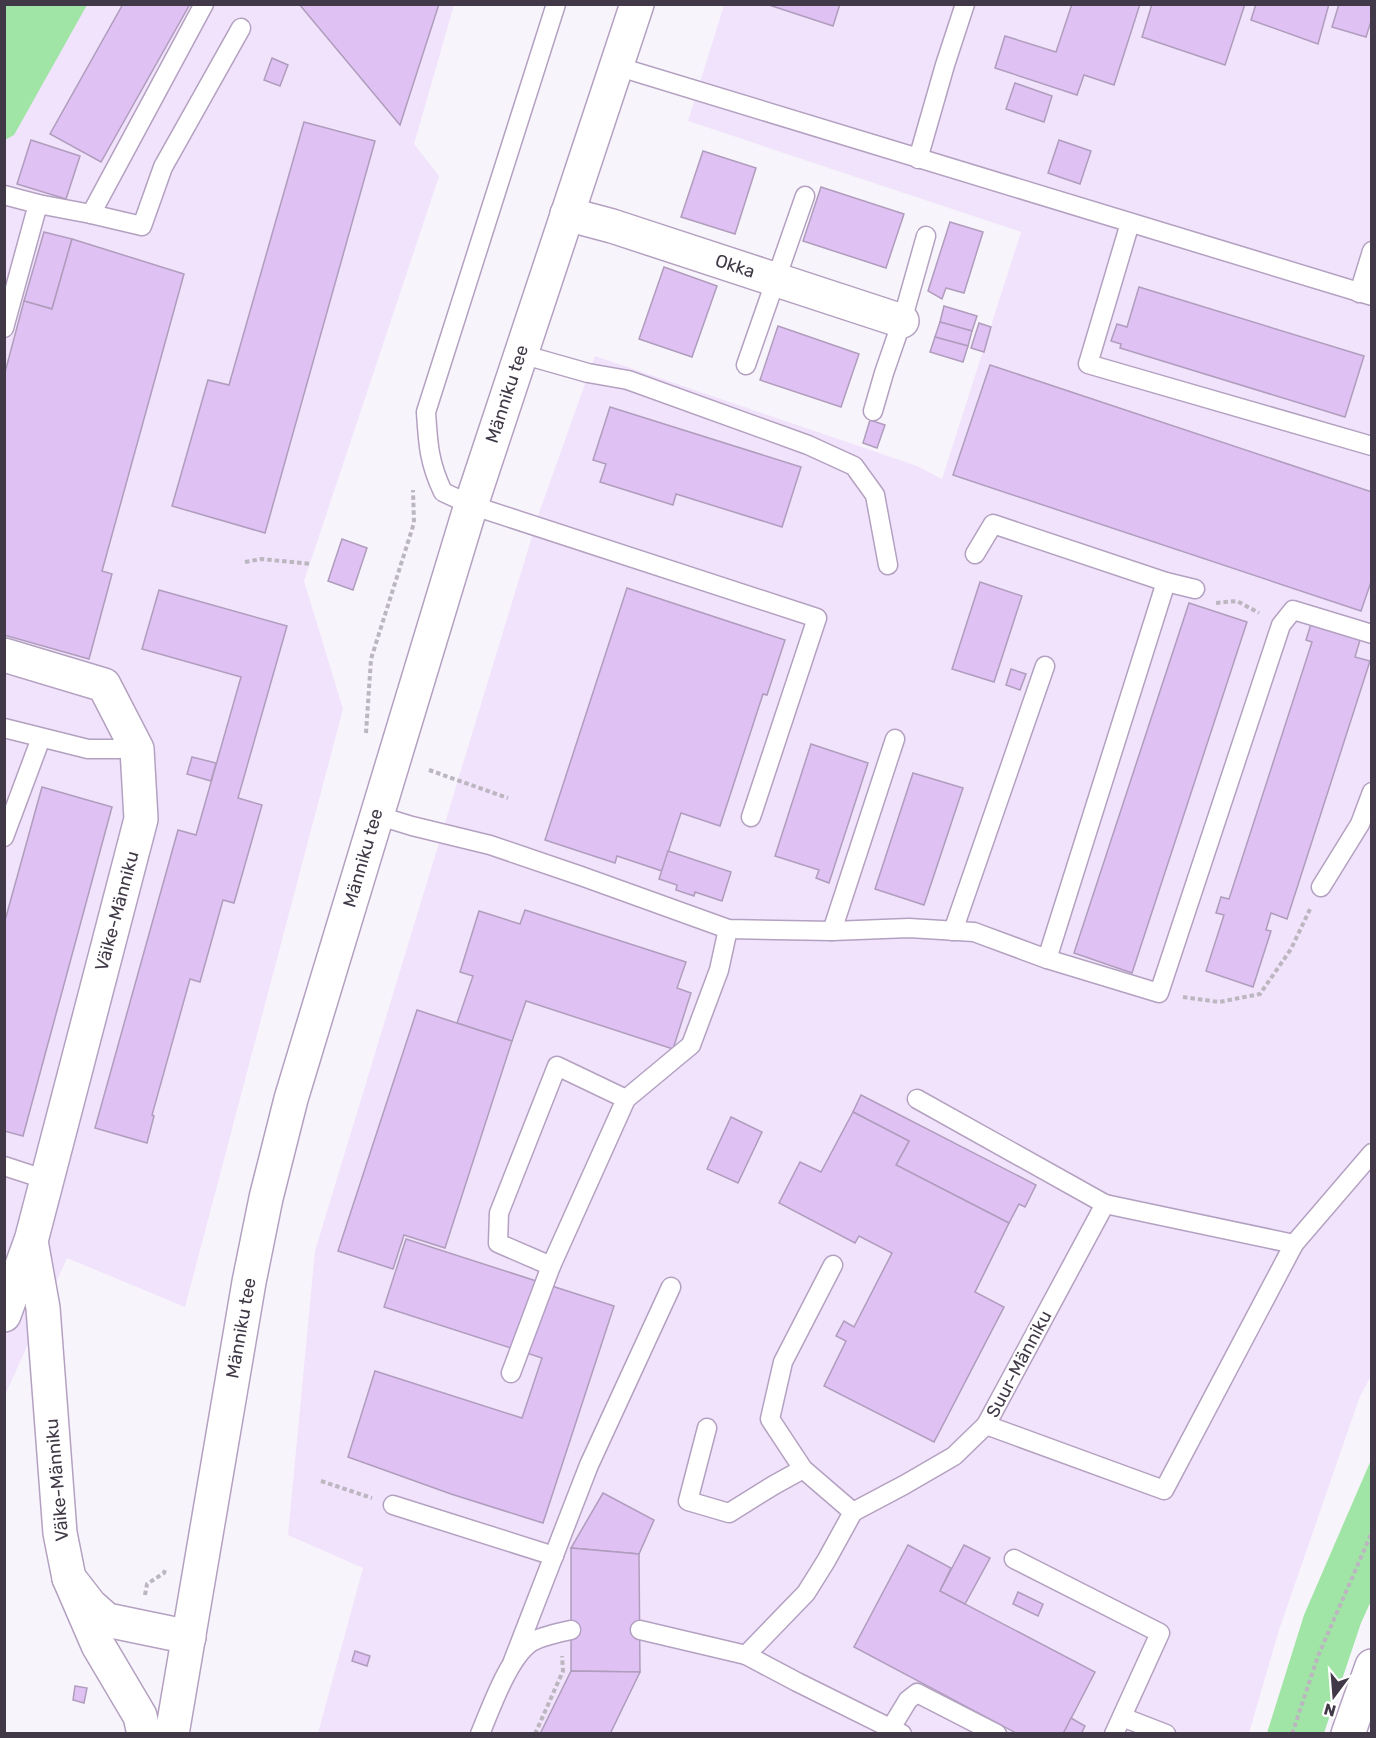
<svg xmlns="http://www.w3.org/2000/svg" width="1376" height="1738" font-family="Rubik,sans-serif">
  <style>
    .built { fill: #f1e3fb }
    .green { fill: #a0e5a5 }
    .building { fill: #dfc1f4; stroke: #b09dbd; stroke-width: 1.5 }
    .lines { fill: none; stroke-linecap: round; stroke-linejoin: round }
    .lane-casing { stroke: #b4a1c1; stroke-width: 21 }
    .street-casing { stroke: #b4a1c1; stroke-width: 36 }
    .secondary-casing { stroke: #b4a1c1; stroke-width: 36 }
    .path { stroke: #bbb6bf; stroke-width: 4; stroke-dasharray: 4.5 3; stroke-linecap: butt }
    .lane { stroke: #fff; stroke-width: 18 }
    .street { stroke: #fff; stroke-width: 33 }
    .secondary { stroke: #fff; stroke-width: 33 }
    .labels { text-anchor: middle; dominant-baseline: central; stroke-width: 4.5; stroke-linejoin: round; paint-order: stroke }
    .street-label { font-size: 18px; fill: #413947; stroke: #fff }
  </style>
  <rect width="100%" height="100%" fill="#f8f4fb"/>
  <g class="built">
    <polygon points="18,4 454,5 414,144 439,176 304,581 343,709 185,1307 67,1258 5,1395 5,21"/>
    <polygon points="724,5 1371,5 1371,1376 1360,1396 1279,1630 1249,1733 318,1733 363,1568 288,1535 315,1251 540,510 595,356 917,466 942,479 1021,232 688,121"/>
  </g>
  <g class="green">
    <polygon points="5,4 87,5 14,135 5,140"/>
    <polygon points="1371,1460 1371,1601 1361,1623 1324,1733 1267,1733 1304,1615"/>
  </g>
  <g class="building">
    <polygon points="123,4 190,4 101,162 50,134"/>
    <polygon points="299,4 439,4 400,125"/>
    <polygon points="766,4 840,4 833,26"/>
    <polygon points="1072,4 1140,4 1114,85 1084,75 1077,95 995,68 1005,36 1056,52"/>
    <polygon points="1152,4 1245,4 1225,65 1142,37"/>
    <polygon points="1256,4 1329,4 1318,44 1251,20"/>
    <polygon points="1339,4 1372,4 1372,18 1366,37 1332,27"/>
    <polygon points="272,58 288,65 280,86 264,80"/>
    <polygon points="1015,83 1052,96 1044,122 1006,109"/>
    <polygon points="304,122 375,141 265,533 172,506 208,380 229,385"/>
    <polygon points="31,140 80,156 66,199 17,184"/>
    <polygon points="1059,140 1091,151 1080,184 1048,173"/>
    <polygon points="703,151 756,168 735,234 681,217"/>
    <polygon points="821,187 904,214 886,268 803,241"/>
    <polygon points="950,222 983,232 964,293 946,288 942,299 928,291"/>
    <polygon points="44,232 72,239 52,309 24,301"/>
    <polygon points="72,239 184,274 102,571 112,574 89,659 4,635 4,376 24,301 52,309"/>
    <polygon points="664,267 717,286 692,357 639,339"/>
    <polygon points="1139,287 1364,356 1345,417 1120,348 1121,344 1111,341 1117,324 1127,327"/>
    <polygon points="944,306 977,316 972,331 940,322"/>
    <polygon points="940,322 972,331 968,346 935,337"/>
    <polygon points="979,323 991,327 984,352 971,348"/>
    <polygon points="778,326 859,354 841,407 760,380"/>
    <polygon points="935,337 968,346 963,362 930,352"/>
    <polygon points="990,365 1372,492 1372,579 1361,611 953,475"/>
    <polygon points="610,407 801,467 782,527 676,494 673,505 600,482 606,464 593,460"/>
    <polygon points="870,420 885,425 877,448 863,443"/>
    <polygon points="342,539 367,548 353,590 328,581"/>
    <polygon points="980,582 1022,596 994,682 952,669"/>
    <polygon points="627,588 785,640 767,695 763,694 720,826 681,813 662,871 617,856 615,863 545,840"/>
    <polygon points="159,590 287,626 238,798 262,805 234,903 223,900 200,982 190,979 152,1115 154,1116 147,1143 95,1128 178,830 196,835 241,677 142,649"/>
    <polygon points="1189,603 1247,622 1132,973 1074,953"/>
    <polygon points="1311,624 1360,640 1355,657 1370,661 1287,919 1271,913 1266,930 1271,931 1253,987 1206,971 1224,915 1216,913 1221,897 1229,899 1312,642 1306,640"/>
    <polygon points="1011,669 1026,674 1020,690 1006,685"/>
    <polygon points="811,744 868,763 829,883 816,878 819,870 775,856"/>
    <polygon points="192,757 216,763 211,781 187,774"/>
    <polygon points="913,773 963,788 924,905 875,889"/>
    <polygon points="42,787 112,807 23,1136 4,1131 4,924"/>
    <polygon points="668,851 731,872 722,901 695,892 694,896 676,890 677,885 659,879"/>
    <polygon points="525,910 686,962 677,988 691,993 673,1049 526,1001 512,1041 457,1023 473,976 460,972 479,911 520,924"/>
    <polygon points="417,1010 512,1041 445,1248 404,1235 393,1269 338,1251"/>
    <polygon points="861,1095 1036,1185 1025,1207 1019,1204 1009,1223 896,1165 909,1141 853,1112"/>
    <polygon points="853,1112 909,1141 896,1165 1009,1223 975,1292 1004,1307 934,1442 824,1386 846,1341 836,1336 844,1321 854,1327 892,1253 859,1236 855,1243 779,1203 800,1162 821,1172"/>
    <polygon points="731,1117 762,1132 738,1183 707,1169"/>
    <polygon points="406,1239 614,1306 543,1523 451,1494 348,1457 375,1371 522,1418 542,1358 384,1307"/>
    <polygon points="603,1493 654,1520 639,1554 571,1548"/>
    <polygon points="908,1545 951,1568 940,1591 1095,1672 1063,1734 1018,1734 854,1647"/>
    <polygon points="964,1545 990,1558 965,1604 940,1591"/>
    <polygon points="571,1548 639,1554 640,1672 571,1671"/>
    <polygon points="1018,1592 1043,1604 1038,1616 1013,1604"/>
    <polygon points="355,1651 370,1656 367,1666 352,1661"/>
    <polygon points="571,1671 640,1672 610,1734 540,1734"/>
    <polygon points="75,1686 87,1688 84,1703 73,1700"/>
    <polygon points="1071,1718 1085,1726 1081,1734 1063,1734"/>
  </g>
  <g class="lines">
    <g class="lane-casing">
      <g id="lane">
        <path d="M556,4L426,412C428,444 429,463 443,492L471,505L817,618L751,817"/>
        <polyline points="616,66 1372,296"/>
        <polyline points="918,159 945,65 965,4"/>
        <polyline points="4,195 38,204"/>
        <polyline points="91,214 142,226 163,167 241,28"/>
        <polyline points="1130,223 1088,364 1372,446"/>
        <polyline points="1359,293 1372,251"/>
        <polyline points="4,328 38,204 91,214 204,4"/>
        <polyline points="521,354 588,373 628,380 808,445 854,466 875,495 888,565"/>
        <polyline points="746,365 805,196"/>
        <polyline points="873,411 884,373 902,321 926,236"/>
        <polyline points="975,554 993,524 1166,582 1195,589"/>
        <polyline points="4,728 88,749 137,749"/>
        <polyline points="376,815 412,826 490,845 581,876 728,929 832,931 909,928 974,932 1047,959 1166,582"/>
        <polyline points="4,837 41,738"/>
        <polyline points="1321,887 1360,824 1372,792"/>
        <polyline points="832,931 895,739"/>
        <polyline points="953,931 1045,666"/>
        <polyline points="1047,959 1159,993 1281,625 1293,610 1372,634"/>
        <polyline points="917,1099 1105,1204"/>
        <polyline points="4,1166 47,1180"/>
        <polyline points="833,1265 783,1362 770,1419 803,1469 853,1512"/>
        <polyline points="551,1266 498,1243 499,1213 557,1066 626,1099"/>
        <polyline points="511,1373 551,1266 626,1099 691,1045 719,970 728,929"/>
        <polyline points="986,1425 1164,1490 1294,1244 1372,1153"/>
        <polyline points="707,1428 688,1501 729,1513 774,1485 803,1469"/>
        <polyline points="393,1505 554,1556"/>
        <polyline points="1014,1559 1160,1633 1114,1734"/>
        <polyline points="640,1630 746,1655 806,1593 826,1561 853,1512 904,1485 954,1456 986,1425 1105,1204 1294,1244"/>
        <polyline points="746,1655 797,1682 902,1734"/>
        <polyline points="513,1661 589,1465 671,1287"/>
        <polyline points="1122,1717 1166,1734"/>
        <polyline points="891,1728 908,1700 917,1693 997,1734"/>
        <path d="M480,1734C491,1708 508,1659 530,1643C541,1636 558,1633 571,1630"/>
      </g>
    </g>
    <g class="street-casing">
      <g id="street">
        <polyline points="567,214 612,226 902,321"/>
        <polyline points="4,655 104,685 137,749 141,819 31,1241 43,1308 60,1533 69,1578 90,1605 107,1620 189,1637"/>
        <polyline points="4,1315 30,1243"/>
        <polyline points="1348,1734 1372,1666"/>
      </g>
    </g>
    <g class="secondary-casing">
      <g id="secondary">
        <polyline points="69,1578 98,1645 140,1716 144,1734"/>
        <polyline points="172,1734 249,1282 266,1198 291,1099 471,505 637,4"/>
      </g>
    </g>
    <g class="path">
      <polyline points="245,562 261,559 311,564"/>
      <polyline points="1216,603 1237,601 1259,613"/>
      <polyline points="366,733 371,659 414,523 413,490"/>
      <polyline points="429,770 508,798"/>
      <polyline points="1183,997 1219,1002 1260,994 1291,949 1311,907"/>
      <polyline points="321,1481 372,1498"/>
      <polyline points="145,1595 147,1584 164,1573 165,1570"/>
      <polyline points="535,1734 563,1671 562,1656"/>
      <polyline points="1292,1734 1318,1656 1372,1532"/>
    </g>
    <use href="#lane" class="lane"/>
    <use href="#street" class="street"/>
    <use href="#secondary" class="secondary"/>
  </g>
  <g class="labels">
    <g class="street-label">
      <text transform="translate(735 266) rotate(18)">Okka</text>
      <text transform="translate(507 394) rotate(-72)">Männiku tee</text>
      <text transform="translate(363 858) rotate(-74)">Männiku tee</text>
      <text transform="translate(117 911) rotate(-75)">Väike-Männiku</text>
      <text transform="translate(241 1328) rotate(-80)">Männiku tee</text>
      <text transform="translate(1019 1364) rotate(-62)">Suur-Männiku</text>
      <text transform="translate(57 1480) rotate(-95)">Väike-Männiku</text>
    </g>
  </g>
  <rect width="1376" height="1738" fill="none" stroke="#413947" stroke-width="12"/>
  <g transform="translate(1334 1696) rotate(196)" stroke="#ffffff" stroke-width="4.5" paint-order="stroke">
  <path d="M0-4.5L10 22L0 15L-10 22Z" fill="#413947"/>
  <text y="-9" font-size="16" font-weight="bold" text-anchor="middle" fill="#413947">N</text>
  </g>
</svg>
